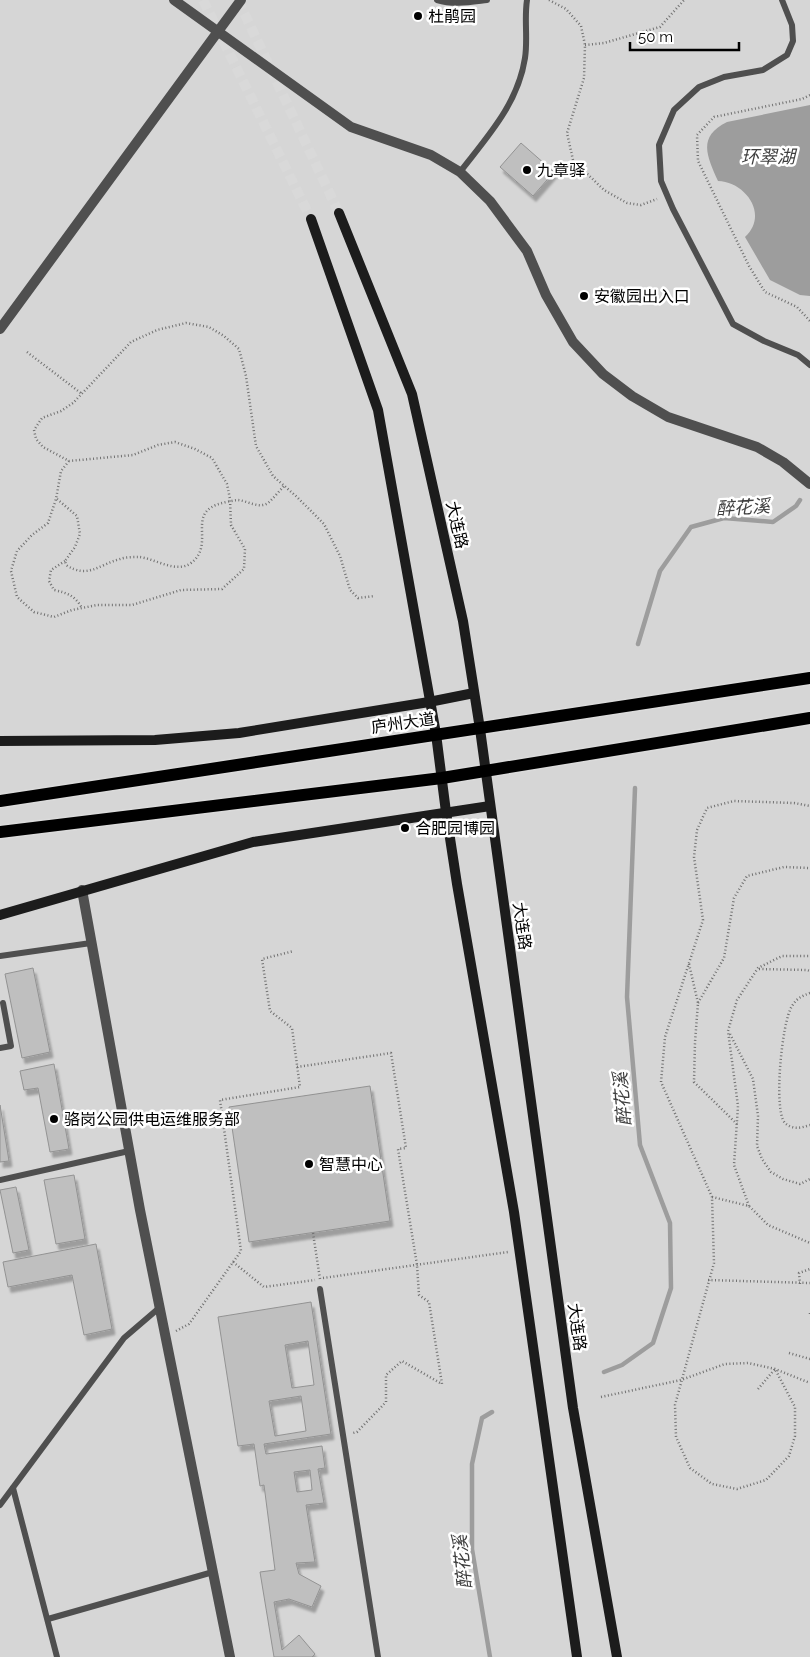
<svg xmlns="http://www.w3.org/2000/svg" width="810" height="1657" font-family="Raleway,'Noto Sans SC',sans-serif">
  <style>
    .green { fill: #d6d6d6 }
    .water { fill: #9d9d9d }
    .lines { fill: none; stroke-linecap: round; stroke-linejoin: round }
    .stream { stroke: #9d9d9d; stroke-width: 4.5 }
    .building { fill: #bfbfbf; stroke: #939393; fill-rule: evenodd; filter: url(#shadow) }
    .secondary-tunnel { stroke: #d9d9d9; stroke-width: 10; stroke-dasharray: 10 5; stroke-linecap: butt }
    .primary-casing { stroke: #dbdbdb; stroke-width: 15 }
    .path { stroke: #717171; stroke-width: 2.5; stroke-dasharray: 1 2.5; stroke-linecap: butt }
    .lane { stroke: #4f4f4f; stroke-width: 6 }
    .street { stroke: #4f4f4f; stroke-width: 10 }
    .secondary { stroke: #1c1c1c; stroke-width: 10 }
    .primary { stroke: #000; stroke-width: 12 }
    .poi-dot { fill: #000; stroke: #fff; stroke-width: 2 }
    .labels { text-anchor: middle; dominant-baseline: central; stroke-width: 5; stroke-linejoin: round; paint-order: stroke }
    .poi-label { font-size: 16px; fill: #000; stroke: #fff; text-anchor: start }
    .street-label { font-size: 16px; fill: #000; stroke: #fff }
    .water-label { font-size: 18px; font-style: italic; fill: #3e3e3e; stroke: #fff }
  </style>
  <defs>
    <filter id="shadow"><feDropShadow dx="3" dy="5.5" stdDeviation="1" flood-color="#0004"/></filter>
  </defs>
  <rect width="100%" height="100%" fill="#fff"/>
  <rect class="green" x="0" y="0" width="810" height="1657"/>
  <path class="water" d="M810,105V296L800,295L770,280L745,237C769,215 746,182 718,181C707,156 697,137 727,122Z"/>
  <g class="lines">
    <g class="stream">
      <polyline points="638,644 660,571 691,527 724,518 773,522 796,506 800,500"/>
      <polyline points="604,1372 622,1365 653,1343 671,1288 670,1223 640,1145 627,997 635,788"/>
      <polyline points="490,1657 472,1549 472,1464 482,1418 492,1412"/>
    </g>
  </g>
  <g class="building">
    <polygon points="521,143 554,172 533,196 500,167"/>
    <polygon points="33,968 50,1052 22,1058 5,974"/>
    <polygon points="54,1064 69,1149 50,1152 38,1088 24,1090 20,1071"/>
    <polygon points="370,1086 390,1221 249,1242 229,1107"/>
    <polygon points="0,1105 9,1161 0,1162"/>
    <polygon points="74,1175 85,1239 56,1244 44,1180"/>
    <polygon points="16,1187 29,1250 13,1253 0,1190"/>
    <polygon points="96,1244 112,1329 84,1335 72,1275 8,1287 3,1262"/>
    <path d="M311,1302L331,1434L264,1444L266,1454L322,1446L325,1468L318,1469L324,1503L306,1505L315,1562L296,1563L299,1574L321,1586L312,1607L289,1599L274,1602L282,1650L299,1635L315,1654L312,1657H274L260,1572L275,1570L264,1485L260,1486L254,1444L238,1446L218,1317ZM308,1341L314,1385L292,1388L285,1345ZM301,1396L306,1431L275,1436L269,1401ZM310,1470L312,1490L297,1492L294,1472Z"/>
  </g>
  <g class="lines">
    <g class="secondary-tunnel">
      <polyline points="203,0 311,219"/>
      <polyline points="238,0 339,213"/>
    </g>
    <g class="primary-casing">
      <g id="primary">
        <polyline points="0,801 810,678"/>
        <polyline points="0,832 442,778 810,718"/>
      </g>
    </g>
    <g class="path">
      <polyline points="549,0 566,9 581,26 585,45 584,78 567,133 573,160 604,190 627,203 641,205 657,199"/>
      <polyline points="585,45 604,43 660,27 684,0"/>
      <polyline points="810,95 802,99 714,117 697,135 698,161 749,266 765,292 797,307 810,321"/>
      <polyline points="27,352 82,394"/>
      <polyline points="69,461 61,471 56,499 48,523 32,535 17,551 11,571 17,597 34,612 54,617 72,610 97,605 132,605 181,590 222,589 244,569 245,549 231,525 230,499 227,484 212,458 195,449 175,442 158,445 133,455 69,461 43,447 36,439 34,430 42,418 61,411 73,403 131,342 157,330 186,323 209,327 224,336 239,349 246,376 256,446 273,476 297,497 324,524 340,556 350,590 358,598 375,596"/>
      <path d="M57,499L77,516L80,534L75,547L65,561L66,565C88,579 98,565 120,559C125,557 133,557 139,557C154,558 176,574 191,563C215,545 188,516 216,505C220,503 235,500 238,500C248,501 259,509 268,503C274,498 279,491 284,486"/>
      <path d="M65,561L51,570L49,581L54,590C68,593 75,596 82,608"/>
      <polyline points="689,964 698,1003 695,1042 694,1082 737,1124"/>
      <polyline points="759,969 807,970 810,971"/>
      <path d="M810,993C802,996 797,998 792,1006C782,1021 773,1110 785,1123C793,1130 801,1128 810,1125"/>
      <polyline points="698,1003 724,958 734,898 747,876 784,867 810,868"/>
      <polyline points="730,1034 753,1079 758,1116 757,1146 762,1159 771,1172 783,1179 800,1184 810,1179"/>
      <polyline points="297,1067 391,1053 406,1148 398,1149 417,1265 419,1295 429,1302 442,1384 402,1361 386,1375 386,1402 357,1432 353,1433"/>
      <polyline points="712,1197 749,1206 768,1225 810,1243"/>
      <polyline points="749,1206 734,1165 738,1106 728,1031 737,1000 758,968 782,956 810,956"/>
      <polyline points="313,1233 320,1279"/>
      <polyline points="233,1262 264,1287 315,1280"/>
      <polyline points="323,1278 508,1252"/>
      <polyline points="708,1280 810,1283"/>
      <polyline points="800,1284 799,1273 810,1269"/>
      <polyline points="810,1313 810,1314"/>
      <polyline points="176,1331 189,1324 241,1251 220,1100 300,1087 292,1028 270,1011 262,959 294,951"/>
      <polyline points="789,1353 810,1359"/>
      <polyline points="758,1389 775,1369 795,1407 795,1436 789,1456 766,1480 737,1489 712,1484 690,1468 676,1437 675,1405 714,1263 712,1197 661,1082 665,1037 703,920 694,857 697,830 707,808 734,801 794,803 810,806"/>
      <polyline points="601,1397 681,1380 725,1364 748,1363 775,1369 810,1383"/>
    </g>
    <g class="lane">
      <path d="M437,0C454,5 470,2 487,0"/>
      <polyline points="782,0 792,25 793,41 787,55 763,70 724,77 699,87 674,110 659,145 661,181 673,209 733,324 764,341 798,355 810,365"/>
      <path d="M460,172C487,137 518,104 525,58C528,39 524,19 527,0"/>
      <polyline points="0,956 91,943"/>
      <polyline points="0,1048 11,1046 3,1003"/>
      <polyline points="0,1180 129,1151"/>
      <polyline points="320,1289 378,1657"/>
      <polyline points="13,1488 57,1657"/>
      <polyline points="0,1505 124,1338 159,1308"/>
      <polyline points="48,1619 213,1572"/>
    </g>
    <g class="street">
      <polyline points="174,0 351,127 431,155 460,172 490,201 527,251 546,295 573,342 603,374 632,396 668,417 757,447 783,462 810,484"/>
      <polyline points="0,329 241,0"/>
      <polyline points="82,890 140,1210 230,1657"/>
    </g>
    <g class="secondary">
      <polyline points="339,213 412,394 463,621 480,729 573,1408 617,1657"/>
      <polyline points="311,219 378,410 436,734 446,812 457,884 514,1212 577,1657"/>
      <polyline points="0,741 155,740 239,733 429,702 474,693"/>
      <polyline points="0,915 253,842 490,806"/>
    </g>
    <use href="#primary" class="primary"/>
  </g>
  <g class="poi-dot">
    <circle cx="418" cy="16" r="5"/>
    <circle cx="527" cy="170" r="5"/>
    <circle cx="584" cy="296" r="5"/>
    <circle cx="405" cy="828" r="5"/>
    <circle cx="54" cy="1119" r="5"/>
    <circle cx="309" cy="1164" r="5"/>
  </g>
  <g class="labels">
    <g class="poi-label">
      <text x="428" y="16">杜鹃园</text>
      <text x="537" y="170">九章驿</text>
      <text x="594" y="296">安徽园出入口</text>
      <text x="415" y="828">合肥园博园</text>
      <text x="64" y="1119">骆岗公园供电运维服务部</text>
      <text x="319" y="1164">智慧中心</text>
    </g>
    <g class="street-label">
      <text transform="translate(457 525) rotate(77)">大连路</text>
      <text transform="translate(403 723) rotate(-8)">庐州大道</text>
      <text transform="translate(522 926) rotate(82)">大连路</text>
      <text transform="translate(577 1327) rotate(82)">大连路</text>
    </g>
    <g class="water-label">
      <text x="768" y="156">环翠湖</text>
      <text transform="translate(743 507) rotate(-3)">醉花溪</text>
      <text transform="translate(622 1099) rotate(-95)">醉花溪</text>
      <text transform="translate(462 1562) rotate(-96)">醉花溪</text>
    </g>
  </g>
  <path d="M630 42v8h109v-8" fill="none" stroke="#000000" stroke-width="2.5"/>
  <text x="638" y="42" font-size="15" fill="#000000" stroke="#ffffff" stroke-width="4" paint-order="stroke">50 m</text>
</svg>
